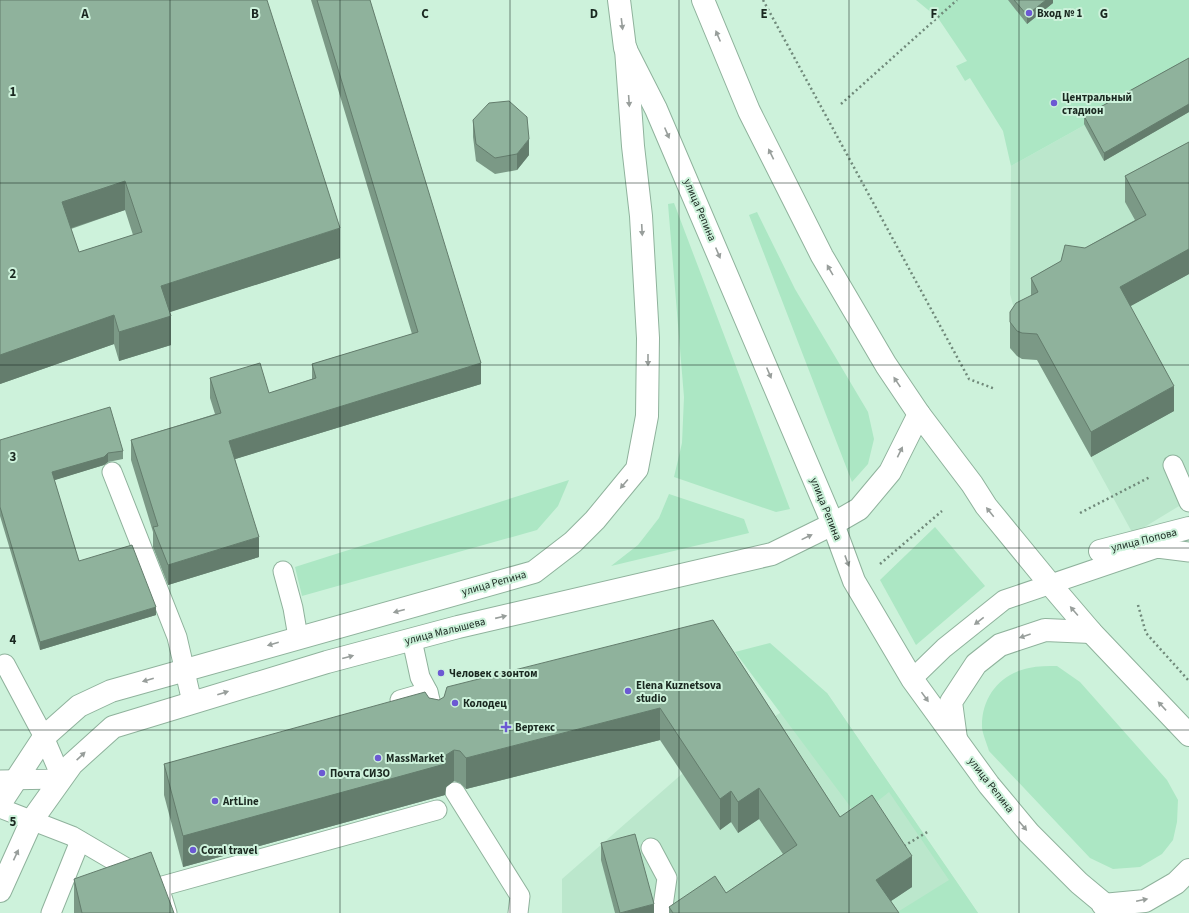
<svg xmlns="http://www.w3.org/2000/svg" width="1189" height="913" font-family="'Source Sans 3',sans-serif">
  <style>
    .built { fill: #bbe7cc }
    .green { fill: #ace7c4 }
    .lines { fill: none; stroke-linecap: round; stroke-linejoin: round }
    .service-casing { stroke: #8fb29c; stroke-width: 21 }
    .pedestrian-casing { stroke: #8fb29c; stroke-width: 24 }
    .secondary-casing { stroke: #8fb29c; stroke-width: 24 }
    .primary-casing { stroke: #8fb29c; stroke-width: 24 }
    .path { stroke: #70897a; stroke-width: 2.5; stroke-dasharray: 2 3; stroke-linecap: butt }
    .service { stroke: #fff; stroke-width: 19 }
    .pedestrian { stroke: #fff; stroke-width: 22 }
    .secondary { stroke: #fff; stroke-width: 22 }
    .primary { stroke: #fff; stroke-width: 22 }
    .wall { fill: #7b9986; fill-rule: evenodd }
    .shaded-wall { fill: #647d6d }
    .building { fill: #8fb29c; stroke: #647d6d; fill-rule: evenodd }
    .oneway { fill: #989e9b }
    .grid { fill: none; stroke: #1a2820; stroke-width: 1; stroke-opacity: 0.55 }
    .poi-dot { fill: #6c59d3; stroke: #cdf2db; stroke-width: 1.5 }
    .labels { text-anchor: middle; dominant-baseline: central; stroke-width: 4; stroke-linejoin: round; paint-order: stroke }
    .poi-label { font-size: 11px; font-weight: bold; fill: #1a2820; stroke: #cdf2db; text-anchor: start }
    .street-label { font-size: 11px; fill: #1a2820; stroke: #cdf2db }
    .grid-label { font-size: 13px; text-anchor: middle; font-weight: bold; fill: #1a2820; stroke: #cdf2db; stroke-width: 4; stroke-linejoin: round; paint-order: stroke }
  </style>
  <rect width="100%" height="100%" fill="#cdf2db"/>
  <g class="built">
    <polygon points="1189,67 1189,500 1133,534 1036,357 1017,356 1010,348 1010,337 1019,326 1010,294 1011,166"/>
    <polygon points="804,686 827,693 978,913 562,913 562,879 683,773 780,713"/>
  </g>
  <g class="green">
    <polygon points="916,0 1189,0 1189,67 1011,166 1003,131 970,78 965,81 956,66 967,61 938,18"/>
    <polygon points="674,203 790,509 776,512 674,477 682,443 684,397 668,204"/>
    <polygon points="757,212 795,289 868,412 874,439 868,464 852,482 749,215"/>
    <polygon points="569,480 558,506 537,530 302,596 295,567"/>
    <polygon points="669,494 744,519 749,533 611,566 638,545 659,518"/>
    <polygon points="935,527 985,586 916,645 880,580"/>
    <polygon points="770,643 827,693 978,913 896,913 949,880 889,792 858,817 735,652"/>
    <path d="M1057,666L1080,682L1167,780L1178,800L1177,822L1173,840L1162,854L1140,867L1113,869L1090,858L989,751C987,744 983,735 982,728C981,697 1000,674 1029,668C1038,666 1048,666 1057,666Z"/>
  </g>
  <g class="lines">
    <g class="service-casing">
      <g id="service">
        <polyline points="1173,465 1189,502"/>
        <polyline points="112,472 177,637 192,702"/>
        <polyline points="283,571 293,608 298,637"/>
        <polyline points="412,640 420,677 428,692 431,704"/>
        <polyline points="912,679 944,648 1004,600 1157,548 1189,552"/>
        <polyline points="400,700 428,692"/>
        <polyline points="0,780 62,779 44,737 5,664"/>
        <polyline points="455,792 520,896 518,913"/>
        <polyline points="0,808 72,836 159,887 167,913"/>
        <polyline points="651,848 667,878 662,913"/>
        <polyline points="159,887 437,810"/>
        <polyline points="51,913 80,841"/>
      </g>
    </g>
    <g class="pedestrian-casing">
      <polyline id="pedestrian" points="1100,551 1189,528"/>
    </g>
    <g class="secondary-casing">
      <g id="secondary">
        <polyline points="0,804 44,737 79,706 111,691 534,572 573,542 595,520 637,469 647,416 648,338 641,216 633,146 626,49"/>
        <polyline points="0,891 32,820 72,764 113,727 327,662 458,627 772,554 833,524 859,509 890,472 919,414"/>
      </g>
    </g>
    <g class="primary-casing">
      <g id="primary">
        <polyline points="619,0 625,48 656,109 833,524 854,581 912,679 989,785 1029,833 1079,883 1115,913"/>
        <polyline points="703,0 749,111 822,256 886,365 919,414 972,484 986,506 1050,584 1091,632 1189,735"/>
        <polyline points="956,739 951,702 976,664 1000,645 1045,630 1091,632"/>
        <polyline points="1103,905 1145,901 1176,883 1189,870"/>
      </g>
    </g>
    <g class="path">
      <polyline points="763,0 969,379 995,389"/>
      <polyline points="841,104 957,0"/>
      <polyline points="1080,513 1150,477"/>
      <polyline points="880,564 942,511"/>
      <polyline points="1138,605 1146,633 1189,681"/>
      <polyline points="904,846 929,831"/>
    </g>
    <use href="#service" class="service"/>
    <use href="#pedestrian" class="pedestrian"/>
    <use href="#secondary" class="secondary"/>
    <use href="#primary" class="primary"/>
  </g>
  <g class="wall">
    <path d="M0,0L340,258L169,312L171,345L119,361L114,344L0,384ZM125,210L133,235L79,252L71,229Z"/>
    <polygon points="311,0 370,0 481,384 235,459 259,557 168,585 153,547 153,532 131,460 131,440 215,414 210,398 210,378 269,393 312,379 312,364 412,334"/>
    <polygon points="1008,0 1053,0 1053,3 1027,24"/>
    <polygon points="1189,58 1189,112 1104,161 1084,124 1084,116"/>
    <polygon points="473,120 529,155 517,170 495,174 476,161 473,137"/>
    <polygon points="1189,142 1189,274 1130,306 1174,411 1091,457 1037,360 1022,359 1017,356 1010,348 1010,312 1031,296 1031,278 1135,220 1125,202 1125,176"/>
    <polygon points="0,440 123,451 123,459 108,462 104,465 54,480 79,561 156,615 40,650 0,516"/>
    <polygon points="713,620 840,817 912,887 891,901 899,913 669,913 669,907 726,893 783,854 759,819 738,833 731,822 720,830 660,740 466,789 460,783 454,781 446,787 445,795 183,867 164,795 164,764 429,698 439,700"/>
    <polygon points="601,843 654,913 615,913 601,860"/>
    <polygon points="74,879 174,913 74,913"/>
  </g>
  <g class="shaded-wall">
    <polygon points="1046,0 1053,0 1053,3 1027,24 1027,15"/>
    <polygon points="1189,104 1189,112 1104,161 1104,153"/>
    <polygon points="529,139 529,155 517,170 517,154"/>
    <polygon points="125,181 125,210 62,231 62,202"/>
    <polygon points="340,228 340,258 161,315 161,286"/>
    <polygon points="1189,249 1189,274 1120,312 1120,287"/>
    <polygon points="114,315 114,344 0,384 0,355"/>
    <polygon points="171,316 171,345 119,361 119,332"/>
    <polygon points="481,363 481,384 229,461 229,441"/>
    <polygon points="1174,386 1174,411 1091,457 1091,432"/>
    <polygon points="108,453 108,462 104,465 52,481 52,472"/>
    <polygon points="259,537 259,557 168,585 168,565"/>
    <polygon points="156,607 156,615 40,650 40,642"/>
    <polygon points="660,708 660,740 466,789 466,758"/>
    <polygon points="454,750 454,781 446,787 445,795 183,867 183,836 446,755"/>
    <polygon points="759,788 759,819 738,833 738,802"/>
    <polygon points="731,791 731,822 720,830 720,799"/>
    <polygon points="912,856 912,887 876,911 876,880"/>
    <polygon points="654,904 654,913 621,913"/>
  </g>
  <g class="building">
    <path d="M0,0H267L340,228L161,286L171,316L119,332L114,315L0,355ZM125,181L142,232L79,252L62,202Z"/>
    <polygon points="317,0 370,0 481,363 229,441 259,537 168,565 153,527 158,526 131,440 221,413 210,378 260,363 269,393 316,378 312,364 418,332"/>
    <polygon points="1014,0 1046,0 1027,15"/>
    <polygon points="1189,58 1189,104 1104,153 1084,116"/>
    <polygon points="509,101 527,117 529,139 517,154 495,158 476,144 473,120 489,103"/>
    <polygon points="1189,142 1189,249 1120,287 1174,386 1091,432 1037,334 1022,333 1017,331 1010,322 1010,312 1016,303 1038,292 1031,278 1061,261 1065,245 1085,248 1146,215 1125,176"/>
    <polygon points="110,407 123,451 108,453 104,457 52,472 79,561 132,545 156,607 40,642 0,507 0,440"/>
    <polygon points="713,620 840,817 872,795 912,856 876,880 899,913 673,913 669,907 715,876 726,893 797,845 759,788 738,802 731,791 720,799 660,708 466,758 460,751 454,750 446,755 445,764 183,836 164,764 425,692 429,698 439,700 444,697 447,687"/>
    <polygon points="635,834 654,904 620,913 601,843"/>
    <polygon points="151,852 174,913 82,913 74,879"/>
  </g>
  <defs><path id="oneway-solid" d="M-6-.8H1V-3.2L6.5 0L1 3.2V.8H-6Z"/></defs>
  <g class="oneway">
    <use href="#oneway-solid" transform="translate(622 24) rotate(83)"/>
    <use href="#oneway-solid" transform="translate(718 36) rotate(-113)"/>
    <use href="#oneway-solid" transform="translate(629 101) rotate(86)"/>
    <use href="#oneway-solid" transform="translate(667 133) rotate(67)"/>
    <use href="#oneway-solid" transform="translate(771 154) rotate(-116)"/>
    <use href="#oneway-solid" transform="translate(642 230) rotate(87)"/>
    <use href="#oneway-solid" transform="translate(718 253) rotate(67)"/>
    <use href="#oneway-solid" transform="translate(830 270) rotate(-120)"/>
    <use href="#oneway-solid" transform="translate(648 360) rotate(90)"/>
    <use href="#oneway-solid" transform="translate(769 373) rotate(67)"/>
    <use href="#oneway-solid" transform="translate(897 382) rotate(-124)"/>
    <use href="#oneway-solid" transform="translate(900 452) rotate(-64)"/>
    <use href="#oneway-solid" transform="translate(624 484) rotate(130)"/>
    <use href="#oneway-solid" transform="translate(990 512) rotate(-129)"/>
    <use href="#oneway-solid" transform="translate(807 537) rotate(-26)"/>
    <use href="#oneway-solid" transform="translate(847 561) rotate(70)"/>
    <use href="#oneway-solid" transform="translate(399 611) rotate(165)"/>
    <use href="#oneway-solid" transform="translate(1074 611) rotate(-131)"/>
    <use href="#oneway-solid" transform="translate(501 617) rotate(-13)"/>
    <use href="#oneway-solid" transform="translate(979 621) rotate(142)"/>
    <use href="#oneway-solid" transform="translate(1025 636) rotate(161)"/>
    <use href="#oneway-solid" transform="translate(273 644) rotate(164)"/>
    <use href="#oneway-solid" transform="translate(348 657) rotate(-15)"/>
    <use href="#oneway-solid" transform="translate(148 680) rotate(164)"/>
    <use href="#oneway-solid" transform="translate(223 693) rotate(-17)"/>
    <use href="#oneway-solid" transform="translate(925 697) rotate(54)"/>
    <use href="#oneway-solid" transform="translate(1162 706) rotate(-133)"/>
    <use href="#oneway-solid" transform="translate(81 756) rotate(-43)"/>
    <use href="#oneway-solid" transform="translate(1023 826) rotate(50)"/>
    <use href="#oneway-solid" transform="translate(16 855) rotate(-65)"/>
    <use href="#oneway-solid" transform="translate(1142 900) rotate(-12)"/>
  </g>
  <path class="grid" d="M170,0V913M340,0V913M510,0V913M679,0V913M849,0V913M1019,0V913M0,183H1189M0,365H1189M0,548H1189M0,730H1189"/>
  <g class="poi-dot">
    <circle cx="1029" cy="13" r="4"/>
    <circle cx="1054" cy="103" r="4"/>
    <circle cx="441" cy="673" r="4"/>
    <circle cx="628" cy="691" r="4"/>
    <circle cx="455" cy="703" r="4"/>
    <path d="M504 721h4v4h4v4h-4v4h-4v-4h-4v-4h4z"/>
    <circle cx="378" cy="758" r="4"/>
    <circle cx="322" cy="773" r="4"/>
    <circle cx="215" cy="801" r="4"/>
    <circle cx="193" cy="850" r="4"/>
  </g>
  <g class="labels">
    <g class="poi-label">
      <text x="1037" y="13">Вход № 1</text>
      <text x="1062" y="97">Центральный<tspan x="1062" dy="13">стадион</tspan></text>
      <text x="449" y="673">Человек с зонтом</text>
      <text x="636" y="685">Elena Kuznetsova<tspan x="636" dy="13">studio</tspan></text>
      <text x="463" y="703">Колодец</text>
      <text x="515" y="727">Вертекс</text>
      <text x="386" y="758">MassMarket</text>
      <text x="330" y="773">Почта СИЗО</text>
      <text x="223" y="801">ArtLine</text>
      <text x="201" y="850">Coral travel</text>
    </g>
    <g class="street-label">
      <text transform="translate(700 210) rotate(67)">улица Репина</text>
      <text transform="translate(826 509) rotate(68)">улица Репина</text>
      <text transform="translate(1144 540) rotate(-14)">улица Попова</text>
      <text transform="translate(494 583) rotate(-16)">улица Репина</text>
      <text transform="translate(445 631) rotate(-14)">улица Малышева</text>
      <text transform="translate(991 785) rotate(52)">улица Репина</text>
    </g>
  </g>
  <g class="grid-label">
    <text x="85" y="18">A</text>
    <text x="255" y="18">B</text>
    <text x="425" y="18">C</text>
    <text x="594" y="18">D</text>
    <text x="764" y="18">E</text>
    <text x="934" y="18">F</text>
    <text x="1104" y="18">G</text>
    <text x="13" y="96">1</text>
    <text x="13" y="278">2</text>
    <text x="13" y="461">3</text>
    <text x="13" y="644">4</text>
    <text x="13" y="826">5</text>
  </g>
</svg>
